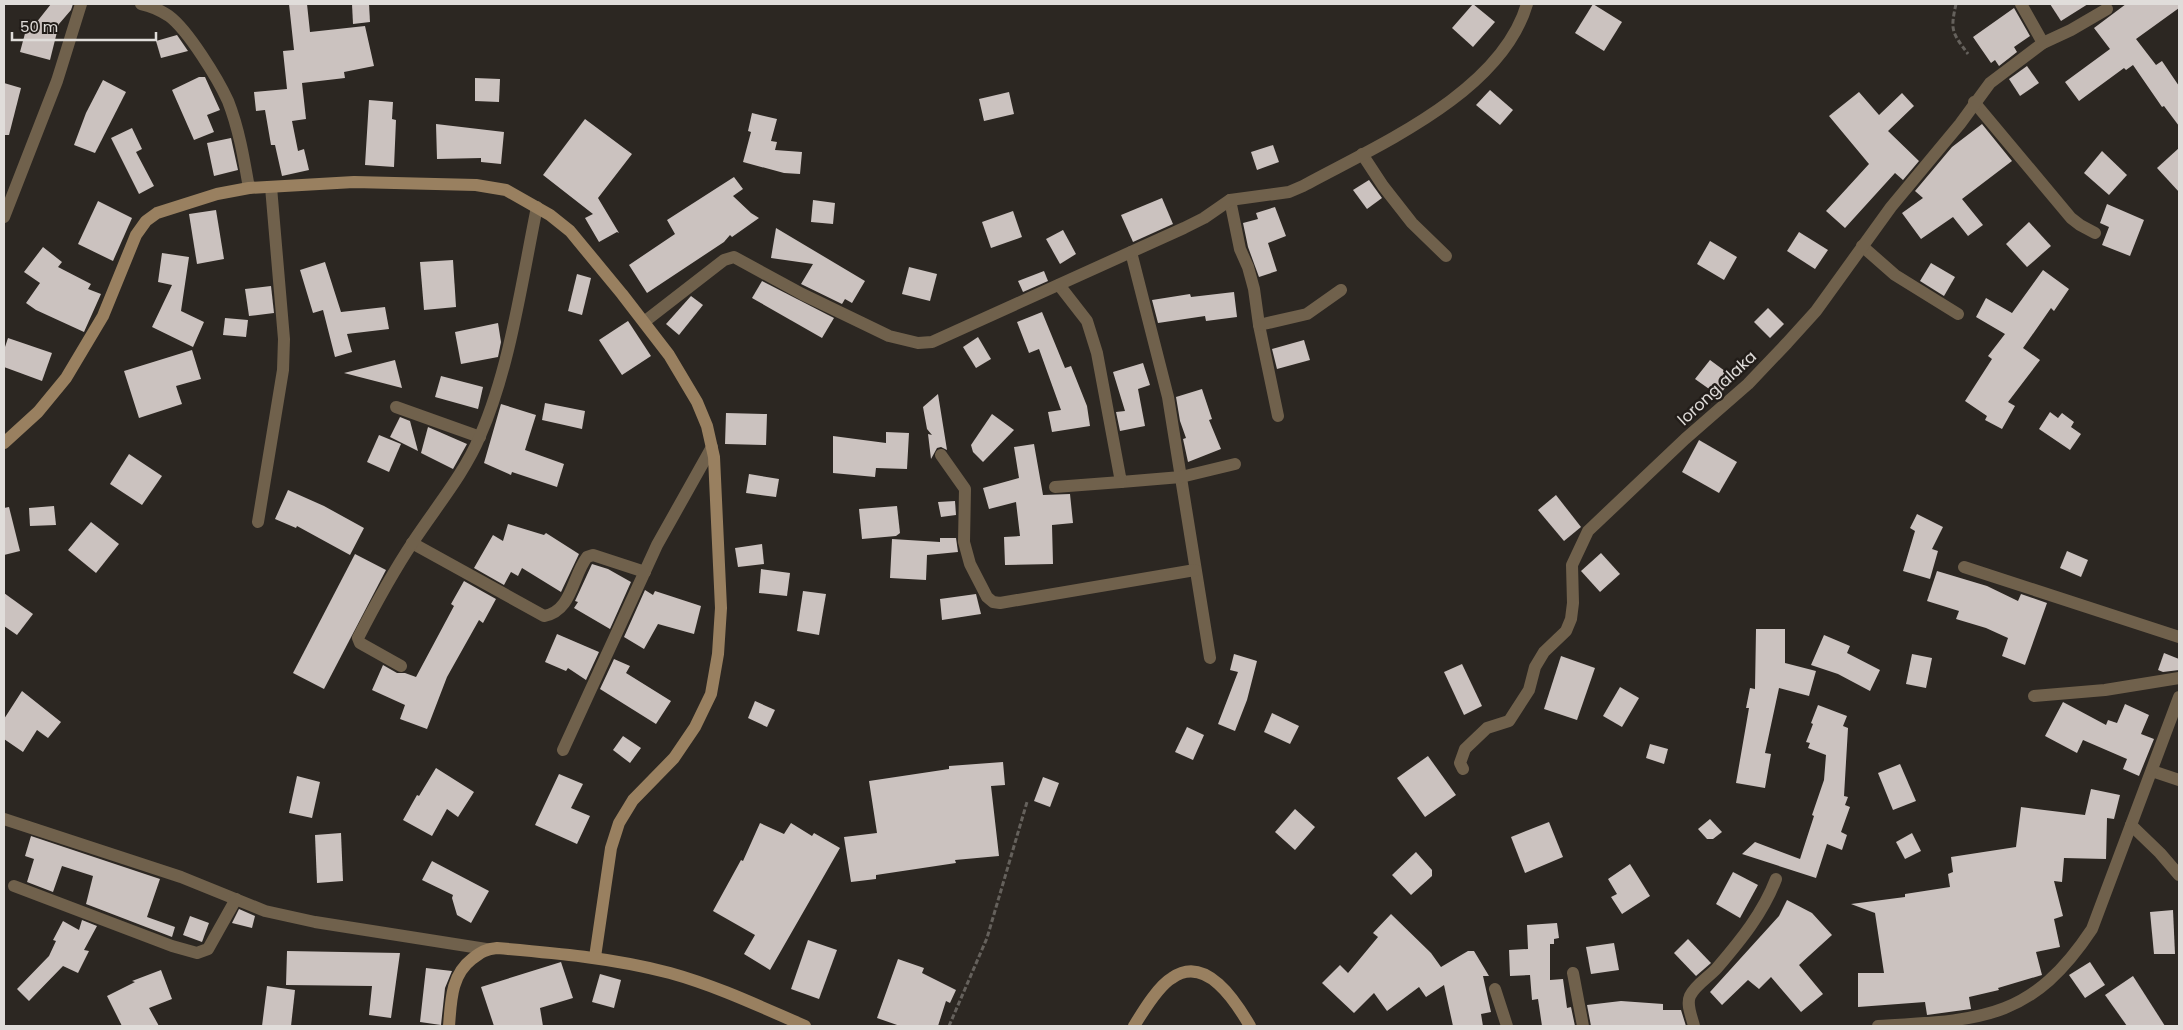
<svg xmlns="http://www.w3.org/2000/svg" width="2183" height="1030" font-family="Poppins,sans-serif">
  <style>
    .building { fill: #cbc2bf }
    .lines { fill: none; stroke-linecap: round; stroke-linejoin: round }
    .path { stroke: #65615c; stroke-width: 3; stroke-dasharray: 5 2.5; stroke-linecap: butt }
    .street { stroke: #70614c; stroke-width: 12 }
    .secondary { stroke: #998060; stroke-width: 12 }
    .labels { text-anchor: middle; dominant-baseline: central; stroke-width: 5; stroke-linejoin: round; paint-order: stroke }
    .street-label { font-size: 16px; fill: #e0ddda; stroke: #221d19 }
  </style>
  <rect width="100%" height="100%" fill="#2c2722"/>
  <g class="building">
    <polygon points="51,4 73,4 71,10 59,24 50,60 20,52 27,26 32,28"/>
    <polygon points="289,4 307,4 310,32 365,26 374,66 344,72 345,78 302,83 306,119 292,121 298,151 304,149 309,170 282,176 275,145 271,145 265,110 256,111 254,92 287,89 283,51 294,50"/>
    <polygon points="352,4 369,4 370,22 353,24"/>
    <polygon points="1473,4 1495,22 1473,47 1452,28"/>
    <polygon points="1593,4 1622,22 1604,51 1575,33"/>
    <polygon points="2050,4 2088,4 2061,21"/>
    <polygon points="2126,4 2179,4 2179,8 2136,39 2156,65 2162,61 2179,86 2179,126 2164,106 2162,107 2133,65 2126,70 2124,68 2079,101 2065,82 2110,49 2094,28"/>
    <polygon points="2014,8 2030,36 2014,47 2017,52 1999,66 1995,60 1991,63 1973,37"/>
    <polygon points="177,35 188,51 161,58 156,41"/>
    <polygon points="2027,66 2039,83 2020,96 2009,79"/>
    <polygon points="199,77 205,77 220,110 207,115 214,132 194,140 172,90"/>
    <polygon points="475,78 500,79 499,102 475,101"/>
    <polygon points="103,80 126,92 95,153 74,145 86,113"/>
    <polygon points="4,83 21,88 9,135 4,135"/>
    <polygon points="1490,90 1513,110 1500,125 1476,105"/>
    <polygon points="1009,92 1014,114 984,121 979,99"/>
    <polygon points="1859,92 1879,115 1902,93 1914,106 1888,131 1919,161 1903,180 1895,173 1845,228 1826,211 1869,164 1829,116"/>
    <polygon points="369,100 393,102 392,119 396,120 394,167 365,165"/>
    <polygon points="752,113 777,119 771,141 777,142 775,150 802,152 800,174 784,173 743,162 751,132 748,131"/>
    <polygon points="585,119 632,154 598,198 619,233 617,232 599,242 585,218 593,214 543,175"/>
    <polygon points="436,124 504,132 501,164 481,162 481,158 437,159"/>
    <polygon points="1982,124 2012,161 1962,199 1983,225 1968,236 1953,217 1921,239 1902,213 1923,198 1915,191 1952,147"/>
    <polygon points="132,128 142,149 136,152 154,186 139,194 111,138"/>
    <polygon points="231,138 238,170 214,176 207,143"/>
    <polygon points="1273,145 1279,162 1257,170 1251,152"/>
    <polygon points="2179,148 2179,192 2157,168"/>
    <polygon points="2102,151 2127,175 2109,195 2084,173"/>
    <polygon points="734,177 743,189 733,196 751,213 759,218 732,237 730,235 724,242 647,293 629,265 675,234 667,220"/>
    <polygon points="1369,180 1382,198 1367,209 1353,190"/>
    <polygon points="1162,198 1173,224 1133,242 1121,215"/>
    <polygon points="813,200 835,203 833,224 811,222"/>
    <polygon points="98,201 132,218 113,261 78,244"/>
    <polygon points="2107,204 2144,220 2130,256 2102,245 2109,227 2100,223"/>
    <polygon points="1275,207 1286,236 1268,243 1277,271 1259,277 1248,247 1243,223 1258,219 1256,213"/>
    <polygon points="216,210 224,259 197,264 189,214"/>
    <polygon points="1013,211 1022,237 991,248 982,222"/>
    <polygon points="2029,222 2051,246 2027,267 2006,244"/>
    <polygon points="776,228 865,281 852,303 845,299 842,304 801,284 813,264 771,258"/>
    <polygon points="1063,230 1076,254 1060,264 1046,239"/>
    <polygon points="1799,232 1828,250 1815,269 1787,251"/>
    <polygon points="1710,241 1737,257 1724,280 1697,264"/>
    <polygon points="43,247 62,262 58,267 91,284 88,289 101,294 84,332 36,310 26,303 40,283 24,272"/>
    <polygon points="162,253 189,257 181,311 204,322 193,347 152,327 172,285 158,282"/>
    <polygon points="453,260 456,307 424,310 420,262"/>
    <polygon points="325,262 341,312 385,307 389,329 347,334 352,352 335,357 323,310 313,313 300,270"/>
    <polygon points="1931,263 1955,277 1944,296 1920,281"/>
    <polygon points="909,267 937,274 930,301 902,294"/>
    <polygon points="2043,270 2069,289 2054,311 2051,308 2023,348 2040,360 2008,402 2015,406 2002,429 1985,420 1987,416 1965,401 1992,359 1988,356 2005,334 1976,317 1986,298 2012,313"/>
    <polygon points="1044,271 1048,281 1023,292 1018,281"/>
    <polygon points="577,274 591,278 582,315 568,311"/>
    <polygon points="762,281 834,318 822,338 752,298"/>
    <polygon points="271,286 274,313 249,316 245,289"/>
    <polygon points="1234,292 1237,317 1206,321 1205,316 1158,323 1152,300 1190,294 1191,297"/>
    <polygon points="691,296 703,305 679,335 666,324"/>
    <polygon points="1768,308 1784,324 1770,338 1754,322"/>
    <polygon points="1042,312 1065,368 1071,366 1087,406 1090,426 1052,432 1048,412 1061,410 1039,349 1029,353 1017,322"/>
    <polygon points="225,318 248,320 246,337 223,335"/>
    <polygon points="628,321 651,356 622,375 599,340"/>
    <polygon points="498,323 501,342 498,357 461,364 455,332"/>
    <polygon points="978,337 991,359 976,368 963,347"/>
    <polygon points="8,338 52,353 42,381 4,367 4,350"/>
    <polygon points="1304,340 1310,360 1277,369 1272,349"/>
    <polygon points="192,350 201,379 176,386 182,404 139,418 124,371"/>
    <polygon points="395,360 402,388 344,373"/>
    <polygon points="1710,360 1733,377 1719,396 1695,379"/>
    <polygon points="1143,363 1150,385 1138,389 1145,426 1120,431 1116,412 1125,411 1113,372"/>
    <polygon points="441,376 483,387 478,409 435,397"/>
    <polygon points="1202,389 1212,419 1209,420 1221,449 1188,462 1183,439 1186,438 1180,421 1176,397"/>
    <polygon points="938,394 947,450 941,447 937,448 931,459 928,434 932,435 927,429 923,407"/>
    <polygon points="545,403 585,411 582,429 542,420"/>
    <polygon points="501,404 536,415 525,450 564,464 557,487 512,472 511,475 484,463"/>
    <polygon points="2050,412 2058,418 2062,413 2074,422 2071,427 2081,434 2070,450 2039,429"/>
    <polygon points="726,413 767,414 766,445 725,444"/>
    <polygon points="992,414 1014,430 983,462 973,452 971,445"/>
    <polygon points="400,417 410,421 418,451 390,437"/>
    <polygon points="428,427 467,444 453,469 421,453"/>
    <polygon points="886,432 909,433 907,469 876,468 875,477 833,473 833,436 886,443"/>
    <polygon points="379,435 401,444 389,472 367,462"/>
    <polygon points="1699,440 1737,462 1719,493 1682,472"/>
    <polygon points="1034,444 1043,495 1070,494 1073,523 1052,525 1053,564 1005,565 1004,537 1020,536 1016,502 989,509 983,488 1019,478 1014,447"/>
    <polygon points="129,454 162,476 142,505 110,484"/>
    <polygon points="749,474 779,479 776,497 746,493"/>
    <polygon points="288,490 324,506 364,528 350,555 297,526 296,528 275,519"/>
    <polygon points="1556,495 1581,527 1564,541 1538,510"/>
    <polygon points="955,501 956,515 941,517 938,502"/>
    <polygon points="54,506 56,525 30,526 29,508"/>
    <polygon points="897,506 900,533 896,536 862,539 859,509"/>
    <polygon points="9,507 20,551 4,555 4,508"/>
    <polygon points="1917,514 1943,527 1932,549 1938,551 1930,579 1903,571 1915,531 1910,528"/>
    <polygon points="91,522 119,544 96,573 68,550"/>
    <polygon points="508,524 544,535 546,533 579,554 561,592 522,568 518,576 511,572 504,585 474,568 493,535 503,541"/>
    <polygon points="940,538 956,538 958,552 927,555 926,580 890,578 892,539 940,542"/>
    <polygon points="762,544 764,564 738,567 735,548"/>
    <polygon points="2067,551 2088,560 2081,577 2060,568"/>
    <polygon points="1601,553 1620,574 1600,592 1581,571"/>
    <polygon points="355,554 386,570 324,689 293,673"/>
    <polygon points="592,564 608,569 631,582 610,629 574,608 578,602 575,601"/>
    <polygon points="761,569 790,573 787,596 759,593"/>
    <polygon points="1937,571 1987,586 2018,601 2021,594 2047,603 2025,665 2002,656 2008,638 1986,628 1956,619 1959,611 1927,601"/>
    <polygon points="464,581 496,599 483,623 479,620 447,677 427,729 400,719 405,705 372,690 383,665 397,673 405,673 416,677 454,606 451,604"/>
    <polygon points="645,590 653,595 655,591 701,606 694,634 658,624 644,649 624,637"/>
    <polygon points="803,591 826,594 819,635 797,631"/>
    <polygon points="4,593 33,614 17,635 4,626"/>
    <polygon points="976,594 981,614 942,620 940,599"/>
    <polygon points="1756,629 1785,629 1785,663 1816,671 1809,696 1779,688 1765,753 1771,754 1765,788 1736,783 1749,708 1746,708 1750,688 1755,689"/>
    <polygon points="557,634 599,652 586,680 568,668 566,671 545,662"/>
    <polygon points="1824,635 1850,646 1847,653 1880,670 1870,691 1838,674 1811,665"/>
    <polygon points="2164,653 2179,659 2179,670 2163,672 2158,670"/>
    <polygon points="1234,654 1257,661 1247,700 1235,731 1218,724 1238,672 1230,670"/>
    <polygon points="1912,654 1932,658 1926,688 1906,684"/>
    <polygon points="1561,656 1595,668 1577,720 1544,709"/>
    <polygon points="614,659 630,666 626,673 671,701 656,724 600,689"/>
    <polygon points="1462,664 1482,706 1464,715 1444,672"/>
    <polygon points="1620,687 1639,698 1622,727 1603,716"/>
    <polygon points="22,691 61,722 48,738 37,730 23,752 4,739 4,719"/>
    <polygon points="755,701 775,710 767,727 748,718"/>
    <polygon points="2063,702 2106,725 2108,720 2117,723 2125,704 2149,715 2141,734 2154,739 2139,776 2123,769 2127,759 2083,740 2077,753 2045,736"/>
    <polygon points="1818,705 1847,716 1843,726 1848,728 1844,796 1848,797 1845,805 1850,807 1841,832 1847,835 1842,850 1827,844 1816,878 1742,854 1755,842 1800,859 1814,816 1812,815 1824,780 1826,755 1808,748 1810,743 1806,742 1813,724 1811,723"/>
    <polygon points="1272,713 1299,726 1290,744 1264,732"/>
    <polygon points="1187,727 1204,735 1193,760 1175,752"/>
    <polygon points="623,736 641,748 630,763 613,750"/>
    <polygon points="1650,744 1668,749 1664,764 1646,758"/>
    <polygon points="1428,756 1456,795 1425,817 1397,778"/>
    <polygon points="1003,762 1005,785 991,786 999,856 955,860 956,863 876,875 876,879 851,882 844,837 877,833 869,781 949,769 949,766"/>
    <polygon points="1900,764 1916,801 1893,810 1878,773"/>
    <polygon points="436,768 474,792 458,817 447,809 432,836 403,820 417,795 419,796"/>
    <polygon points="559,774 583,784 571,808 590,816 577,844 535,825"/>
    <polygon points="297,776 320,782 312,818 289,813"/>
    <polygon points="1043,777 1059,783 1050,807 1034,801"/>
    <polygon points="2091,789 2120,795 2114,819 2107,818 2106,859 2064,858 2062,882 2054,881 2063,916 2054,919 2060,947 2036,952 2042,975 1998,988 1999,990 1969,997 1971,1009 1927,1015 1925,1002 1858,1007 1858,973 1884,973 1875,913 1851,904 1905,897 1905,894 1950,887 1948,874 1953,872 1951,857 2016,847 2021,807 2085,815"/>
    <polygon points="1295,809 1315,827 1295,850 1275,832"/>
    <polygon points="1710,819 1722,832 1713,839 1707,839 1698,829"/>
    <polygon points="1549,822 1563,857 1525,873 1511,837"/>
    <polygon points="760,823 784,834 791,823 812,836 814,833 840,848 770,970 744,954 755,935 713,911 741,860 743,861"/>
    <polygon points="341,833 343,881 317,883 315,835"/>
    <polygon points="1912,833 1921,851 1905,859 1896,842"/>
    <polygon points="31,836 160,879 147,917 175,927 172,937 86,904 93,876 62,866 53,892 27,882 34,859 25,856"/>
    <polygon points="1416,852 1432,870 1432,876 1411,895 1392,875"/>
    <polygon points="432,861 489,891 471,923 457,915 452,898 453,895 422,880"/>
    <polygon points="1630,864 1650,896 1622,914 1611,897 1617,894 1608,879"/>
    <polygon points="1733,872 1758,885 1740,918 1716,904"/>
    <polygon points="1787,900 1812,913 1832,935 1799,965 1823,994 1801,1012 1771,977 1759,989 1748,980 1722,1005 1710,992 1779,916"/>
    <polygon points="239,909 255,916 252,928 232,923"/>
    <polygon points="2173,910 2175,954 2154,954 2150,912"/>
    <polygon points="1391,914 1431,953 1441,967 1468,951 1474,951 1489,976 1483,976 1491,1012 1481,1014 1483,1026 1453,1026 1444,985 1426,997 1419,987 1387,1011 1374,993 1354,1013 1322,983 1340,965 1348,973 1378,937 1373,933"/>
    <polygon points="190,916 209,923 202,942 183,935"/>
    <polygon points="82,920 97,926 84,950 89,951 78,973 63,966 29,1001 17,989 49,956 56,941 53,940 63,921 79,930"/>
    <polygon points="1557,923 1559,938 1554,939 1554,944 1550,944 1550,980 1563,979 1567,1008 1571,1007 1575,1026 1542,1026 1538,999 1532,1000 1530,975 1510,976 1509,950 1528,949 1527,925"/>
    <polygon points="1688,939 1711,963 1696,976 1674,953"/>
    <polygon points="808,940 837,950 819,999 791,989"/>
    <polygon points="1614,943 1619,970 1591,974 1586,947"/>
    <polygon points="287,951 400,953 391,1018 369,1015 372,986 286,985"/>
    <polygon points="898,959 924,968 922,973 956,990 950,1003 946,1001 938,1026 900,1026 877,1018"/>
    <polygon points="561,962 573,998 540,1008 543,1026 494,1026 481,987"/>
    <polygon points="2090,962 2105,985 2085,998 2069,975"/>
    <polygon points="426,968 452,971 445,988 441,1025 420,1022"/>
    <polygon points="161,970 172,999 149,1008 159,1026 122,1026 107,996 135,982 132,981"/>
    <polygon points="600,974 621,980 614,1008 592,1002"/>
    <polygon points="2133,976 2165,1026 2127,1026 2105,995"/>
    <polygon points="267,986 295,990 291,1026 262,1026"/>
    <polygon points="1621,1001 1663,1004 1663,1010 1681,1010 1686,1026 1591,1026 1587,1005"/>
  </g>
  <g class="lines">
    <g class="path">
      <path d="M1956,4C1950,31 1952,32 1968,54"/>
      <polyline points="949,1026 987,938 1027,802"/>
    </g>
    <g class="street">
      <path d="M141,4C151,6 160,10 169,16C188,30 218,79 228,101C239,129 244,159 249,188"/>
      <polyline points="2021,4 2043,43"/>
      <polyline points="1974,102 2071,218 2080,225 2095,233"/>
      <polyline points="1362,154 1383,186 1412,223 1446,256"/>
      <polyline points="1230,200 1240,249 1248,267 1254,289 1259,325 1278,416"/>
      <polyline points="4,217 57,81 81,4"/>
      <polyline points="1862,246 1895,275 1958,314"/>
      <polyline points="1131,252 1168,397 1210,658"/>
      <polyline points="1059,285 1087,321 1097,353 1121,482 1181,477 1235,464"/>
      <path d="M644,322L724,260L734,257L802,294L889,336L918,343L932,342L1184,228L1204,218L1230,200L1289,192L1303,186C1378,145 1501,93 1527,4"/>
      <polyline points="1259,325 1307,314 1341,290"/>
      <polyline points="396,407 480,437"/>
      <polyline points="941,455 965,489 964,542 970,564 987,597 993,602 1000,603 1195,570"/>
      <polyline points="1055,487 1121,482"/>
      <polyline points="258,522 283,370 284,339 271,187"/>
      <path d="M412,543L544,616C572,611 572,577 587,557L593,555L645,572"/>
      <polyline points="1964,567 2179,637"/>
      <path d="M401,666L360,643L358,638C375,605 393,572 413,542C436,507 464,474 480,436C510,368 522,280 537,207"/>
      <polyline points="2034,696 2105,690 2179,678"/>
      <polyline points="563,750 657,545 712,447"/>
      <polyline points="1463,769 1460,763 1465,749 1487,728 1509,721 1529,690 1535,667 1544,652 1566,631 1571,619 1573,603 1572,565 1588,531 1685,439 1748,384 1787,343 1816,311 1891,207 1960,124 1990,83 2043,43 2071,30 2107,9"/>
      <polyline points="2152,771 2179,780"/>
      <polyline points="4,819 181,877 265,911 315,922 486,949"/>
      <polyline points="2131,825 2160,853 2179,875"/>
      <polyline points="14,886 172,946 197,953 208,949 236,899"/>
      <polyline points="1573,973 1583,1026"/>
      <polyline points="1495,989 1507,1026"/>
      <path d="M1694,1026C1692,1017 1686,1005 1690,996C1695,985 1709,977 1717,968C1741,940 1763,913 1776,879"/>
      <path d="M1878,1026C1980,1020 2031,1021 2092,929L2179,697"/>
    </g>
    <g class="secondary">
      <polyline points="4,443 38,412 66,378 103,316 136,235 146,221 157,213 217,194 249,188 354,182 476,185 506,190 550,215 570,231 622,294 669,355 697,402 707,426 714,457 721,608 718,654 711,694 695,727 674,758 633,800 619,823 611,848 595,957"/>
      <path d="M449,1026C451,1001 451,975 472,959C481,952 486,949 497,948C555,953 613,958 670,973C717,986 761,1007 805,1026"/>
      <path d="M1134,1026C1142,1013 1158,986 1172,978C1206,954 1236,1002 1250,1026"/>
    </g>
  </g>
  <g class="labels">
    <g class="street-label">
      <text transform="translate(1717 388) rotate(-43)">lorong alaka</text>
    </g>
  </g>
  <rect width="2183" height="1030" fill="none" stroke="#e0ddda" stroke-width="10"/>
  <path d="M12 32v8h144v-8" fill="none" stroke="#e0ddda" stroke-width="2.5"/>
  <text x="20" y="32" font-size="15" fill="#e0ddda" stroke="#221d19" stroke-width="4" paint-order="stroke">50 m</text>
</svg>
